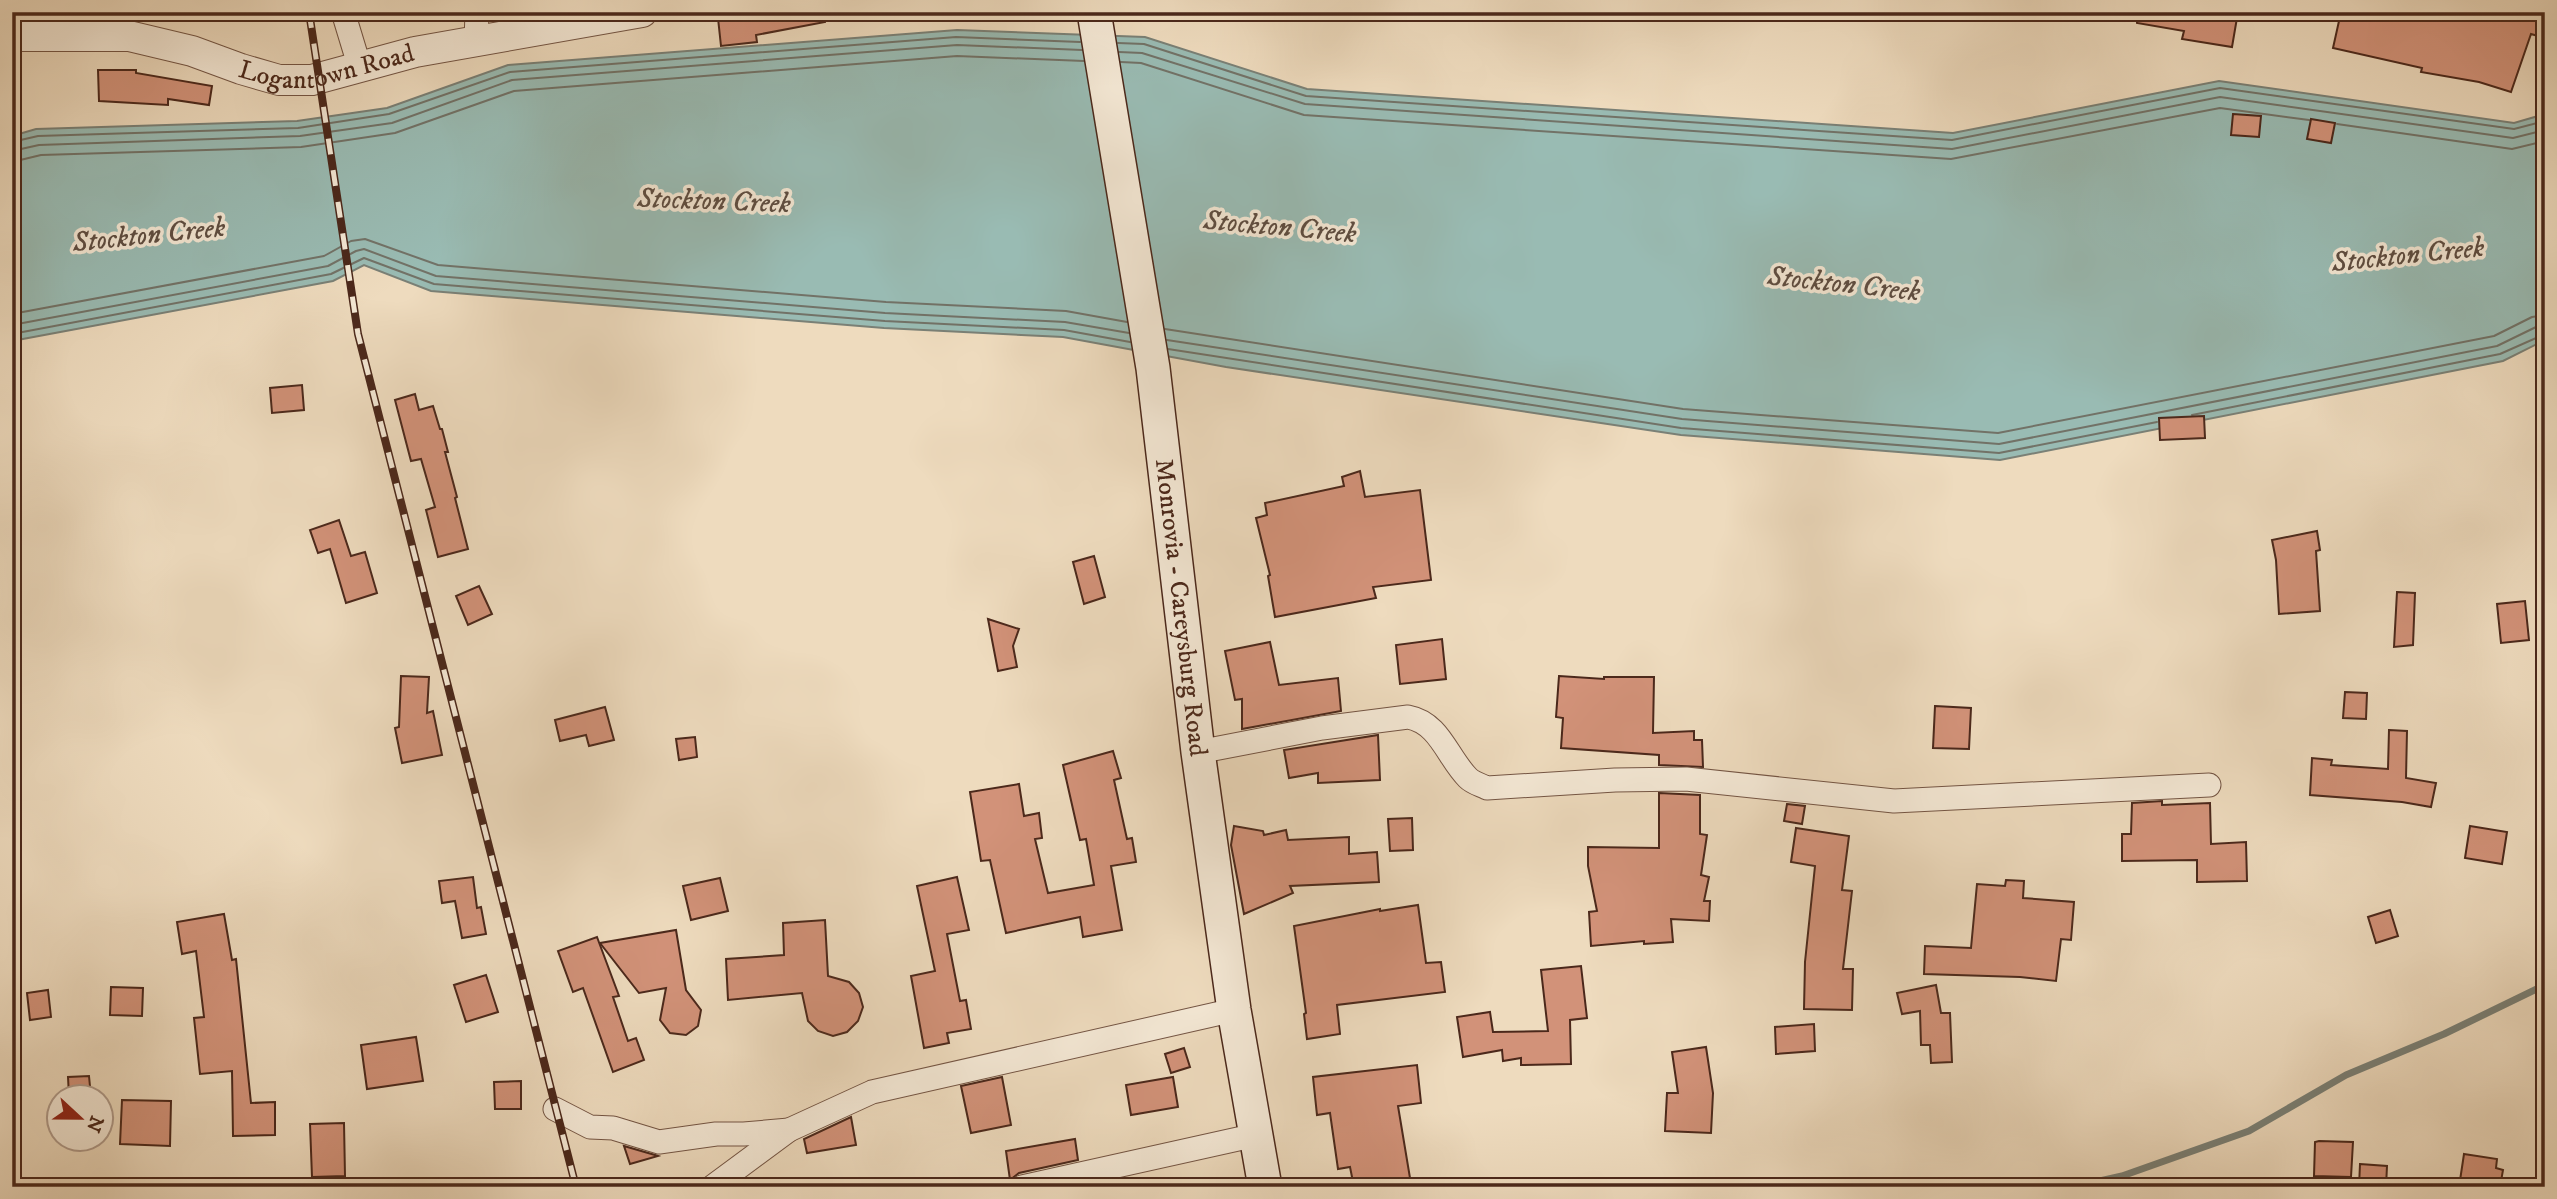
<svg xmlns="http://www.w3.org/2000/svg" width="2557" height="1199" font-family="'IM FELL DW Pica',serif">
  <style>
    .water { fill: #99bbb3; stroke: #7a8076; stroke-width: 2 }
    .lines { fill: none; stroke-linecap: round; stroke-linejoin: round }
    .shore { stroke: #727267; stroke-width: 2 }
    .stream { stroke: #7a8076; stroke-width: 7 }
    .building { fill: #d29279; stroke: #4b281b; stroke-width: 2 }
    .minor-casing { stroke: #745544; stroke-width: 25 }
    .tertiary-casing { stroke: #745544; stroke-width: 32 }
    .secondary-casing { stroke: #4b281b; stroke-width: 36 }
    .minor { stroke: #f4e8d5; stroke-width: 23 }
    .tertiary { stroke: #f4e8d5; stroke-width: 30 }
    .secondary { stroke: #f4e8d5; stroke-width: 33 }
    .rail-casing { stroke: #4b281b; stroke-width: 8 }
    .rail { stroke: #f4e8d5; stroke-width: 5; stroke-dasharray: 16; stroke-linecap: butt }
    .labels { text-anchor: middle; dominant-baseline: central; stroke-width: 7; stroke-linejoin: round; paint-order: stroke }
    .street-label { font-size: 26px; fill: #4b281b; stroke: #f4e8d5 }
    .water-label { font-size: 28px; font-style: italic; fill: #5e4d41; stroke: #f4e8d5 }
  </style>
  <rect width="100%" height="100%" fill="#eedbbe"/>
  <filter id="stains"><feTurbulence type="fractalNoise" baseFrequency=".00286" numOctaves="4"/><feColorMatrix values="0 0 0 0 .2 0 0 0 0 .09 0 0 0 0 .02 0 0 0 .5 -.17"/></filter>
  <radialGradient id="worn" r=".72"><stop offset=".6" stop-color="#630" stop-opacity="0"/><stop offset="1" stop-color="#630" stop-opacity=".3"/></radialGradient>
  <polygon class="water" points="957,30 1145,37 1307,89 1953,133 2219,81 2514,123 2545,114 2545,340 2503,361 2000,460 1681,435 1226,367 1063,337 884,328 431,291 364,265 333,281 12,341 12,136 36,129 297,121 387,108 508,65"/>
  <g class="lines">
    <g class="shore">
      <polyline points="1118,43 1144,44 1306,96 1952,140 2220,88 2514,129 2545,121"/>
      <polyline points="1119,52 1142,53 1305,104 1952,149 2220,97 2513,138 2545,130"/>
      <polyline points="1121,62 1141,63 1304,115 1951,159 2220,108 2309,120"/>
      <polyline points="2337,124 2512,149 2545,141"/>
      <polyline points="12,142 38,136 298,128 389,114 510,72 956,37 1080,42"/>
      <polyline points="12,151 39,145 300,136 392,123 512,80 957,45 1082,50"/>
      <polyline points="12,162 41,155 301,147 395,133 514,91 957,56 1084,61"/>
      <polyline points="12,314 324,256 351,241 365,239 438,265 886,302 1066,311 1127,322"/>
      <polyline points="12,325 328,266 356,251 364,249 436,276 885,313 1065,322 1129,333"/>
      <polyline points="1165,329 1683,409 1998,433 2494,336 2532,317 2545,315"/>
      <polyline points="12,334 331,274 364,258 434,284 885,321 1064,330 1130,342"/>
      <polyline points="1167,340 1682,419 1999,444 2497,346 2536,327 2545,326"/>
      <polyline points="1168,349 1681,428 1999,453 2157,422"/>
      <polyline points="2192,415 2500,354 2545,334"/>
    </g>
    <polyline class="stream" points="2073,1187 2122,1176 2249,1131 2346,1075 2444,1034 2545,985"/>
  </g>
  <g class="building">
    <polygon points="757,12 824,12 825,22 756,35 757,42 721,46 718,18"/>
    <polygon points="2137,12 2238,12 2232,47 2182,39 2184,31 2137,23"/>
    <polygon points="2341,12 2545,12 2545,38 2531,34 2511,92 2479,82 2421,72 2422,68 2333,48"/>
    <polygon points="98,70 136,70 136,73 212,86 209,105 168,99 168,105 99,101"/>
    <polygon points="2233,114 2261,116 2259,137 2231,135"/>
    <polygon points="2311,119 2335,123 2331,143 2307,139"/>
    <polygon points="302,385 304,410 272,413 270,388"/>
    <polygon points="415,394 419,410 433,406 440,429 442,429 448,452 445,452 457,497 455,498 468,549 438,557 426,510 435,507 421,459 411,461 395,400"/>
    <polygon points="2204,416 2205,438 2160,440 2159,418"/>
    <polygon points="1360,471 1365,497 1420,490 1431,580 1373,587 1376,598 1275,617 1268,576 1270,575 1256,518 1267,515 1265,503 1344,486 1342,477"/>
    <polygon points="339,520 351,556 365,552 377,593 346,603 330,549 318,553 310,530"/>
    <polygon points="2317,531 2320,550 2316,551 2320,611 2279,614 2276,560 2272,540"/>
    <polygon points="1094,556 1105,597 1084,604 1073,562"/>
    <polygon points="479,586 492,614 468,625 456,596"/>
    <polygon points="2397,592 2415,593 2413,645 2394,647"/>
    <polygon points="2525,601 2529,640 2501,643 2497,604"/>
    <polygon points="988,619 1019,629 1013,646 1017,667 998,671"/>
    <polygon points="1442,639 1446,679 1400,684 1396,645"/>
    <polygon points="1270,642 1279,685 1338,678 1341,711 1242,729 1242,699 1235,700 1225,651"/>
    <polygon points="401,676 429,677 427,713 433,711 442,755 402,763 395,728 399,727"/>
    <polygon points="1559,676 1604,679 1604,677 1654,677 1653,733 1694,731 1694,740 1702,740 1703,767 1659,765 1659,755 1561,748 1563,718 1556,717"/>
    <polygon points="2345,692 2367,693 2366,719 2343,718"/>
    <polygon points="1935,706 1971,708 1969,749 1933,748"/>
    <polygon points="605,707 614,740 589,746 586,735 560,741 555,720"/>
    <polygon points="2389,730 2407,731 2406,778 2436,783 2431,807 2402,802 2310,795 2312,758 2332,760 2331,765 2388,769"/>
    <polygon points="1378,735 1380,780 1318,783 1318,773 1289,778 1284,750"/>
    <polygon points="695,737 697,757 679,760 676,739"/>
    <polygon points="1113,751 1121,778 1114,780 1127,839 1132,838 1136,862 1111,866 1122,930 1083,937 1080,917 1006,933 990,860 981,861 970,792 1019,784 1024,816 1039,813 1042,838 1035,839 1048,893 1094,885 1086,839 1080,840 1063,765"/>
    <polygon points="1659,793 1700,795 1700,834 1707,835 1701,875 1709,877 1704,901 1710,901 1709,921 1671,919 1673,942 1644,944 1644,941 1591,946 1589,912 1597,911 1588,866 1588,847 1659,848"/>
    <polygon points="2162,801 2162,805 2210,803 2211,844 2246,842 2247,881 2197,882 2197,860 2122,861 2122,834 2131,834 2132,803"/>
    <polygon points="1787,804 1805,806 1802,824 1784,821"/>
    <polygon points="1412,818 1413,850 1390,851 1388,819"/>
    <polygon points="1234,826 1263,831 1264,835 1286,830 1288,840 1349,837 1349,854 1377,852 1379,882 1290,886 1293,893 1244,914 1231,845"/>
    <polygon points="2470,826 2507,832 2502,864 2465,858"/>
    <polygon points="1796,828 1849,836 1842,890 1852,891 1843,969 1853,969 1852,1010 1804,1009 1805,962 1815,866 1791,862"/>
    <polygon points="473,877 477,908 481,907 486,934 462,938 455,901 442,903 439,881"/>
    <polygon points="957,877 969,930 947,934 960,1001 966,1000 971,1029 947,1033 949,1043 924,1048 911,976 935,971 917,886"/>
    <polygon points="720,878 728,911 691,920 683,886"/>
    <polygon points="2006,880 2024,881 2023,898 2074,902 2071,940 2061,939 2056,981 2020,977 1924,974 1925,946 1971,948 1977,884 2005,886"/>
    <polygon points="1418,905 1426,963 1441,962 1445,992 1337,1005 1340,1034 1307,1039 1304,1014 1306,1013 1294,926 1380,909 1380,911"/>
    <polygon points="2390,910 2398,936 2376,943 2368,917"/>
    <polygon points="224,914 232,960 236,959 251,1103 275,1102 275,1135 233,1136 232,1071 200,1074 194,1018 204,1017 196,951 182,954 177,922"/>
    <polygon points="825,920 828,976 849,982 859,993 863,1007 858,1021 847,1032 833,1036 818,1031 808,1021 802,993 728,1000 726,959 784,955 783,923"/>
    <polygon points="676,930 686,990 701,1010 698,1026 686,1035 670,1033 660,1020 666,988 639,993 600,943"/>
    <polygon points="597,937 619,996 613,997 628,1041 636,1038 644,1060 613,1072 583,988 573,992 558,951"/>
    <polygon points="1581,966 1587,1018 1570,1020 1571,1064 1521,1065 1521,1058 1503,1061 1502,1050 1463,1057 1457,1017 1490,1012 1493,1032 1548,1031 1541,970"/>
    <polygon points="486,975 498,1012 466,1022 454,985"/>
    <polygon points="1936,985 1941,1013 1950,1013 1952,1062 1931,1063 1930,1045 1921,1045 1920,1011 1902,1014 1897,993"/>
    <polygon points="111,987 143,988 142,1016 110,1015"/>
    <polygon points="48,990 51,1017 30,1020 27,993"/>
    <polygon points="1814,1024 1815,1051 1776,1054 1775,1027"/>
    <polygon points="416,1037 423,1081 367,1089 361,1045"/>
    <polygon points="1706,1047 1713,1093 1711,1133 1665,1131 1667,1093 1678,1093 1672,1052"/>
    <polygon points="1184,1048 1190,1067 1171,1073 1165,1054"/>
    <polygon points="1417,1065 1421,1103 1398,1106 1411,1184 1397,1187 1354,1187 1350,1167 1338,1169 1330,1113 1317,1115 1313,1077"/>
    <polygon points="89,1076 91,1097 69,1097 68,1077"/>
    <polygon points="1002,1077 1011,1125 971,1133 961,1086"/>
    <polygon points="1173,1077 1178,1107 1131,1115 1126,1085"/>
    <polygon points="521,1081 521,1109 495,1109 494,1082"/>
    <polygon points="122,1100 171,1101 170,1146 120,1144"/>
    <polygon points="851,1117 856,1145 807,1153 804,1139"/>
    <polygon points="344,1123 345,1176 312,1177 310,1124"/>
    <polygon points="1075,1139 1078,1160 1019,1173 1010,1180 1006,1151"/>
    <polygon points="2319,1141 2353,1142 2351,1177 2314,1176 2315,1142"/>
    <polygon points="624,1146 655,1155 658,1156 630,1164"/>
    <polygon points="2464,1154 2497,1159 2496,1168 2503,1170 2500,1187 2459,1187"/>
    <polygon points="2360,1164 2387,1166 2386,1187 2359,1187"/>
  </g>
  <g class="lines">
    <g class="minor-casing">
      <g id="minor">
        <polyline points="343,12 360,68"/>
        <polyline points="476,42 477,12"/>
        <path d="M1198,752L1322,728L1408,717C1440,723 1447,757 1468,778C1473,783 1481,785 1487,788L1615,780L1686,779L1894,801L2209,785"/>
        <polyline points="555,1109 590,1127 613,1128 659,1142 716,1134 744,1134 789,1130"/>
        <polyline points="712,1187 789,1130 872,1092 1234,1010"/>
        <polyline points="1022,1187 1256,1135"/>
      </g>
    </g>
    <g class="tertiary-casing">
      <g id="tertiary">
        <path id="s1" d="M12,36H129L192,51L241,69L279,80H312L415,52L642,12"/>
      </g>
    </g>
    <g class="secondary-casing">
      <g id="secondary">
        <path id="s2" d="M1094,12L1153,368L1198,752L1234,1010L1265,1187"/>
      </g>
    </g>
    <use href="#minor" class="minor"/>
    <use href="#tertiary" class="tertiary"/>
    <use href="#secondary" class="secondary"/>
    <g class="rail-casing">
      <polyline id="rail" points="309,12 358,334 576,1187"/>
    </g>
    <use href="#rail" class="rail"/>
  </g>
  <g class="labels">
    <g class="street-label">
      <text stroke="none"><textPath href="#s1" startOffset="322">Logantown Road</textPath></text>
      <text stroke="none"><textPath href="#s2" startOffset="602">Monrovia - Careysburg Road</textPath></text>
    </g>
    <g class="water-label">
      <text transform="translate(714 201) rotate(2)">Stockton Creek</text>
      <text transform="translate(1280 227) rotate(5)">Stockton Creek</text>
      <text transform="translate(149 235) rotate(-6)">Stockton Creek</text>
      <text transform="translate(2408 255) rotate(-6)">Stockton Creek</text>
      <text transform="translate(1844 284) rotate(6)">Stockton Creek</text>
    </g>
  </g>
  <rect width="2557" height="1199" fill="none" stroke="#eedbbe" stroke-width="42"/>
  <rect x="14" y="14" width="2529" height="1171" fill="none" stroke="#4b281b" stroke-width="3.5"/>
  <rect x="21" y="21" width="2515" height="1157" fill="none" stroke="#4b281b" stroke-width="2"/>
  <g transform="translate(80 1118) rotate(112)"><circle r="33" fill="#f4e8d5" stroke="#b09b8b" stroke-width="2"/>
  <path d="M0-5L12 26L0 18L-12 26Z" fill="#8f2418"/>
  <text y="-10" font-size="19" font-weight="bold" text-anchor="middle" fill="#4b281b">N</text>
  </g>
  <rect width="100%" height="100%" filter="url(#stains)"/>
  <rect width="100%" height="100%" fill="url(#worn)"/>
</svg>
